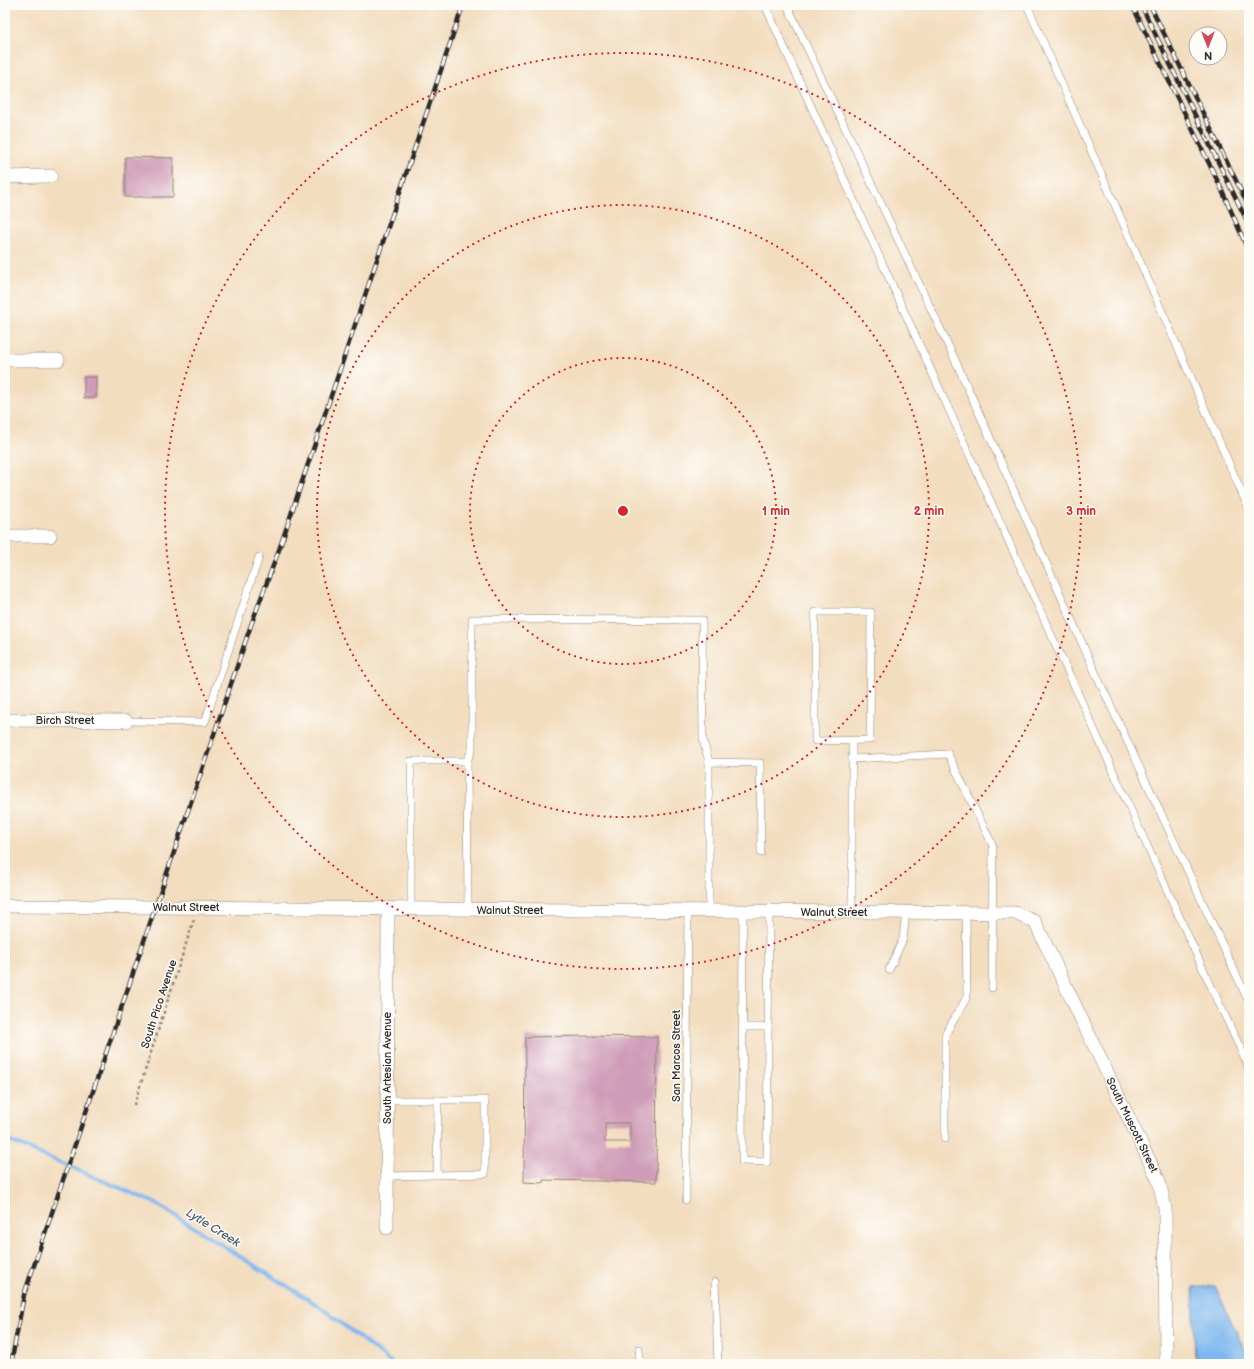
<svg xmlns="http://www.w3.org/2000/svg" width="1254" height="1369" font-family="'Balsamiq Sans',sans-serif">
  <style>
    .water { fill: #7db7ee; stroke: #54718c }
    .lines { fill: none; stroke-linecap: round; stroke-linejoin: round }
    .stream { stroke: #7db7ee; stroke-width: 4 }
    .building { fill: #cf9cb7; fill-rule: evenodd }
    .lane-casing { stroke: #8f8475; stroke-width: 8 }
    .street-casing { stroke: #8f8475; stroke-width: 14 }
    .path { stroke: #8f8475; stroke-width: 2.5; stroke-dasharray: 3 3; stroke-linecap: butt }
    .lane { stroke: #fff; stroke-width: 7 }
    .street { stroke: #fff; stroke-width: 13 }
    .rail-casing { stroke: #2b2b2b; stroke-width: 4.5 }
    .rail { stroke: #fdfcf7; stroke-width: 3; stroke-dasharray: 9; stroke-linecap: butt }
    .ring { fill: none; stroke: #d62828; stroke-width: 2; stroke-dasharray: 2 4 }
    .labels { text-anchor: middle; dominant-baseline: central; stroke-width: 3; stroke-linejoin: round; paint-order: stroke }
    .street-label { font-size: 11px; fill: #2b2b2b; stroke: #fdfcf7 }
    .water-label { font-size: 12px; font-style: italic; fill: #485c6f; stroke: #fdfcf7 }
    .centre { fill: #d62828; stroke: #fdfcf7; stroke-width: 2 }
    .ring-label { font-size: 12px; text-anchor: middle; font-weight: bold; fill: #d62828; stroke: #fdfcf7; stroke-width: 3; stroke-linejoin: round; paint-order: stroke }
  </style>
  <rect width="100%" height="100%" fill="#fdfcf7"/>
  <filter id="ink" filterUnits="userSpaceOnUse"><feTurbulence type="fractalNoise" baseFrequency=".025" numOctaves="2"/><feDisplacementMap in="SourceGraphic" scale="8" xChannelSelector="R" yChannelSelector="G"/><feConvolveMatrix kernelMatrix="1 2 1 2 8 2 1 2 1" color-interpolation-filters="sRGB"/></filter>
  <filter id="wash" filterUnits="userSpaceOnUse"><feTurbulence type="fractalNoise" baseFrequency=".012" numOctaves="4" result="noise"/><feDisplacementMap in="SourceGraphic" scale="16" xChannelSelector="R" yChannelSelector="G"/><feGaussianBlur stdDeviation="0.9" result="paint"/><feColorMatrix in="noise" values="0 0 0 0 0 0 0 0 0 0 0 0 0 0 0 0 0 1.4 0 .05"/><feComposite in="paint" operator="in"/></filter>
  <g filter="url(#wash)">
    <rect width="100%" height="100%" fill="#f3ddbf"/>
    <polygon class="water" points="1215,1286 1249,1359 1249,1364 1195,1364 1193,1287"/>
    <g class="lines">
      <polyline class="stream" points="5,1139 155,1203 319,1306 393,1364"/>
    </g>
    <g id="blocks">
      <g class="building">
        <polygon points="125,157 173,158 173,197 125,197"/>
        <rect x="84" y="377" width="12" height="21"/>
        <path d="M588,1036L657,1037L656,1182L543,1180V1183L524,1182L525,1037ZM605,1123H630V1142H605Z"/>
      </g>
    </g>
  </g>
  <g filter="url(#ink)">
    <use href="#blocks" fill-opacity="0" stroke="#8f8475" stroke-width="1"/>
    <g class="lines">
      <g class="lane-casing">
        <g id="lane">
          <polyline points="765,5 1204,971 1249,1067"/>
          <polyline points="787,5 957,364 1095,672 1249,1002"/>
          <polyline points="1027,5 1249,509"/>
          <polygon points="815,612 871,612 870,740 815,741"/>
          <polyline points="126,721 205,722 259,557"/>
          <polyline points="852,741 852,912"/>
          <polyline points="852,759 948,754 993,846 992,988"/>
          <polyline points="467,761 472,750 472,619 702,620 703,740 709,762"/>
          <polyline points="411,909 411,761 467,761 468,909"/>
          <polyline points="709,911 709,762 760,763 761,853"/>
          <polyline points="743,911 742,1161 767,1162 769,911"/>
          <polyline points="889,970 903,939 906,912"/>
          <polyline points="743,1027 768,1027"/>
          <polyline points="387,1100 438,1100"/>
          <polyline points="945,1139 945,1035 967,997 966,912"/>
          <polyline points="387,1176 485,1174 485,1100 438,1100 437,1175"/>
          <polyline points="686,1200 688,911"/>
          <polyline points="715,1282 718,1364"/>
          <polyline points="639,1349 640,1364"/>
        </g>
      </g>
      <g class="street-casing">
        <g id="street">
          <polyline points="5,177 51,176"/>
          <polyline points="5,360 58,360"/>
          <polyline points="5,536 50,536"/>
          <polyline points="5,720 126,721"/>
          <polyline points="5,906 1015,913 1035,922 1159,1181 1165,1208 1166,1364"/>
          <polyline points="387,1228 388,909"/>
        </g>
      </g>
      <polyline class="path" points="134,1105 194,919"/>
      <use href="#lane" class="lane"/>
      <use href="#street" class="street"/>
      <g class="rail-casing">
        <g id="rail">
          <polyline points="1132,5 1221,188 1249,252"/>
          <polyline points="1141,5 1249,225"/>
          <polyline points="1150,5 1249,207"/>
          <polyline points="11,1364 24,1295 251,625 280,547 463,5"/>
        </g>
      </g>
      <use href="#rail" class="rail"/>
    </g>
  </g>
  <g class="ring">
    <circle cx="623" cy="511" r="153"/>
    <circle cx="623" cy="511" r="306"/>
    <circle cx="623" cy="511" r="458"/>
  </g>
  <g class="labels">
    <g class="street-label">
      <text x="65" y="720">Birch Street</text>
      <text x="186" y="907">Walnut Street</text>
      <text x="510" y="910">Walnut Street</text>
      <text x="834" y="912">Walnut Street</text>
      <text transform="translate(159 1004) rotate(-72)">South Pico Avenue</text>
      <text transform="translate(676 1056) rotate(-90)">San Marcos Street</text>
      <text transform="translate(387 1068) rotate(-90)">South Artesian Avenue</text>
      <text transform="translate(1132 1125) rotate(64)">South Muscott Street</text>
    </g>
    <g class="water-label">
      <text transform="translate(213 1228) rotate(32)">Lytle Creek</text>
    </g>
  </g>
  <circle cx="623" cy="511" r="6" class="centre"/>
  <g class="ring-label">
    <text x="776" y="515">1 min</text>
    <text x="929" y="515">2 min</text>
    <text x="1081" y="515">3 min</text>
  </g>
  <rect width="1254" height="1369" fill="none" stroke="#fdfcf7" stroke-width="20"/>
  <g transform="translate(1208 46) rotate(180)"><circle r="19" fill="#fdfcf7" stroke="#a9a8a5"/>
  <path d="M0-3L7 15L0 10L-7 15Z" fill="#d1495b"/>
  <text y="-6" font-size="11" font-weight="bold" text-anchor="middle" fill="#2b2b2b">N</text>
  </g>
</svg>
